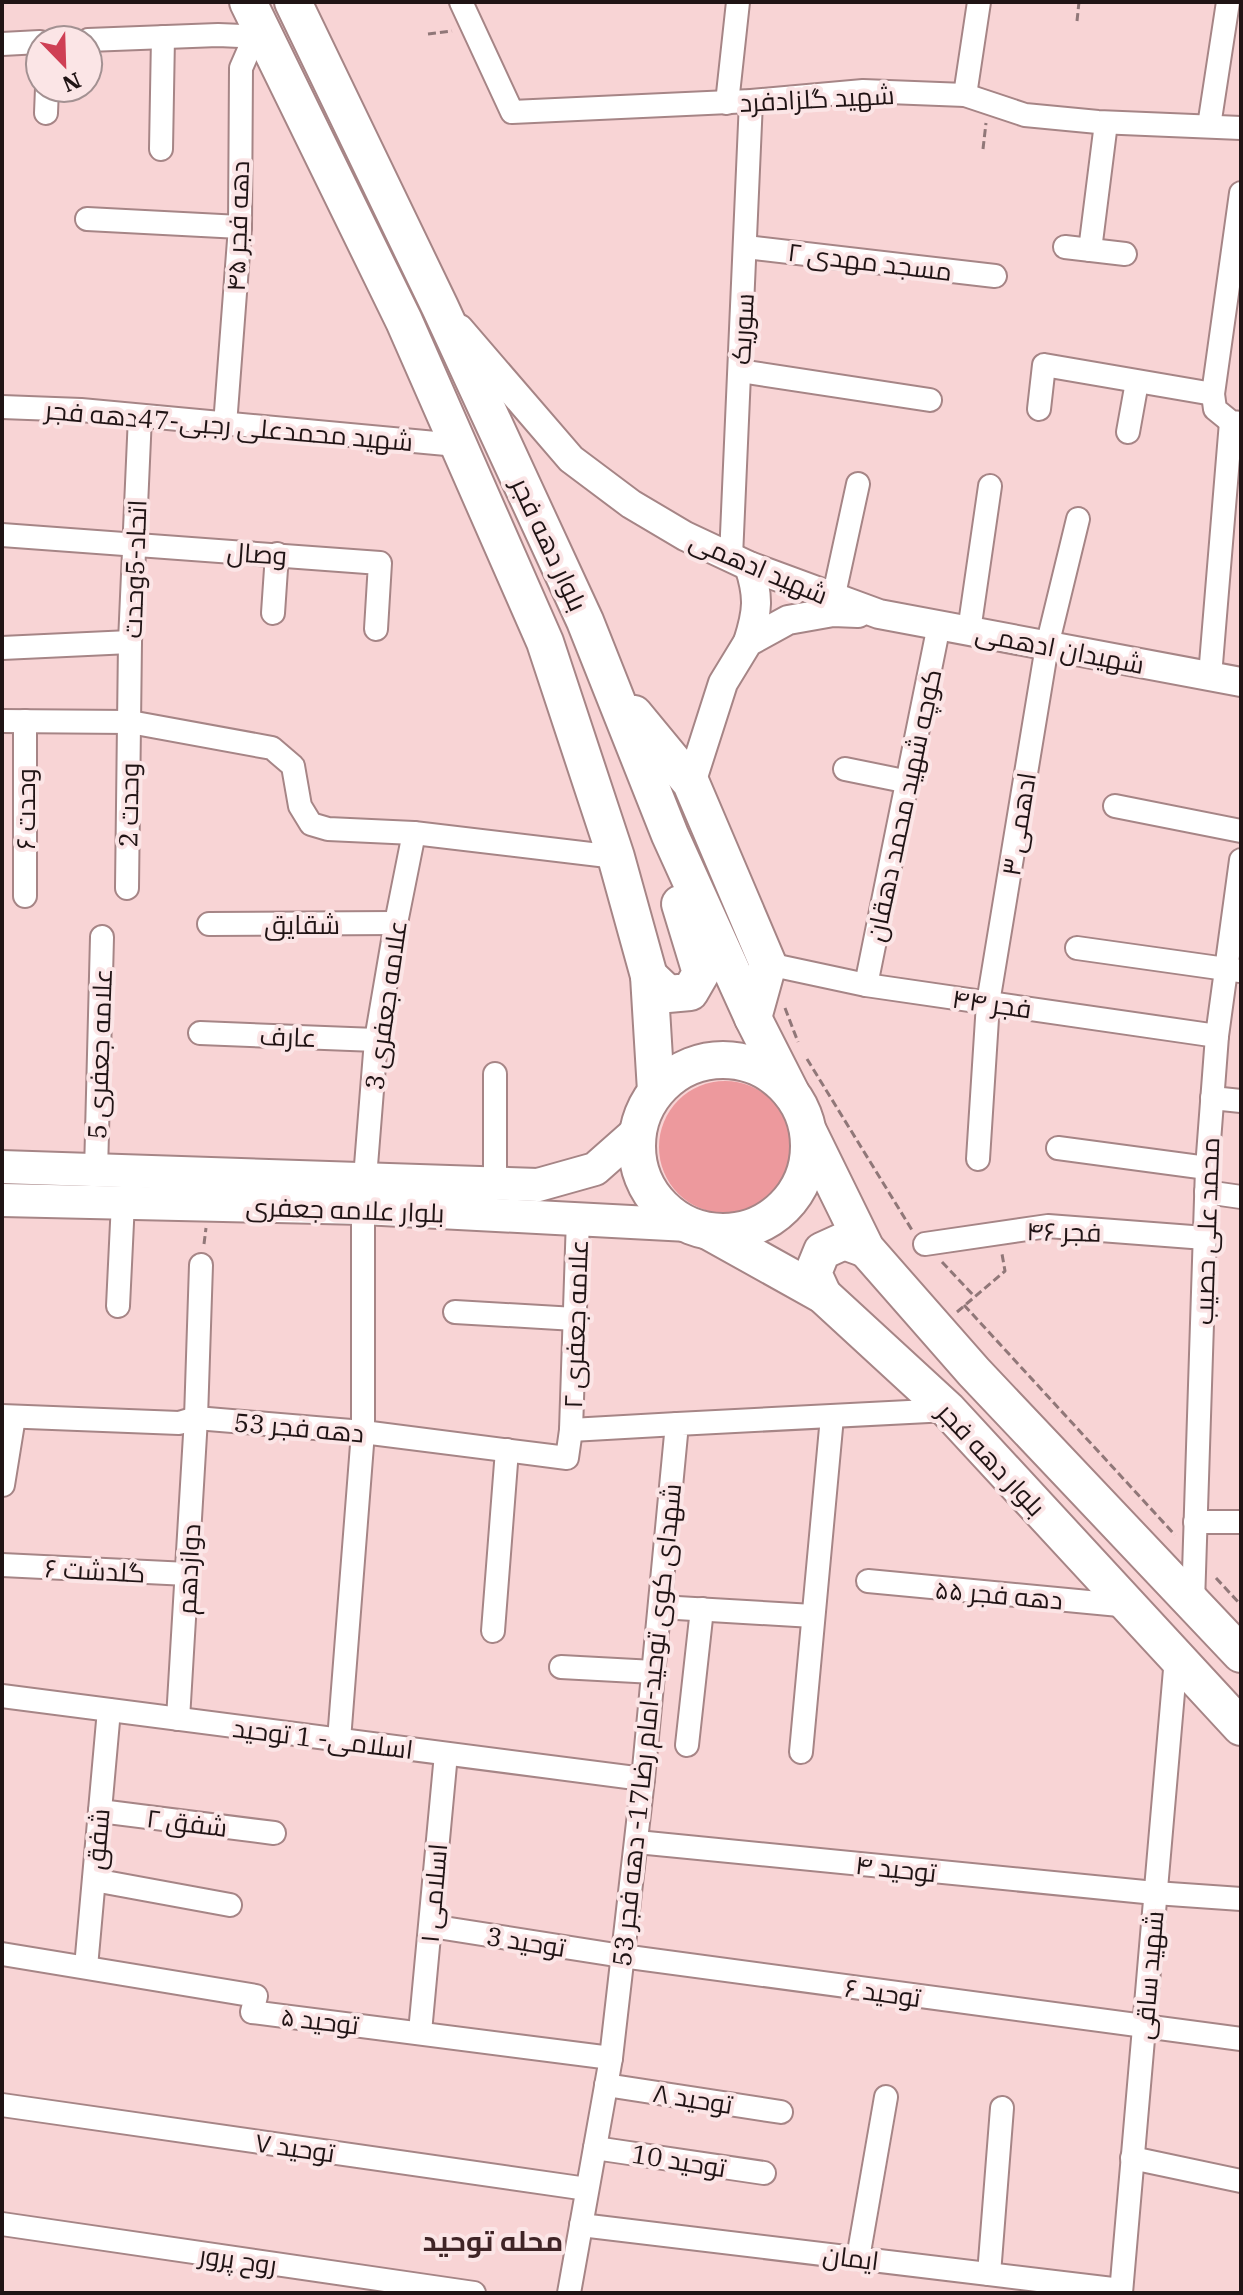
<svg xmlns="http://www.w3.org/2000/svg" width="1243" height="2295" font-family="'IBM Plex Serif',Cairo,serif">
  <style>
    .green { fill: #ed999d }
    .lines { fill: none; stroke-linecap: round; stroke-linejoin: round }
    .minor-casing { stroke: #a68586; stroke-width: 26 }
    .tertiary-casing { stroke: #a68586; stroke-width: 32 }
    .secondary-casing { stroke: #a68586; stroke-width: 36 }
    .primary-casing { stroke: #a68586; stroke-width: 40 }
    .path { stroke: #907778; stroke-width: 3; stroke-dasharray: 8 4; stroke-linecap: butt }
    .minor { stroke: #fff; stroke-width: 22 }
    .tertiary { stroke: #fff; stroke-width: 28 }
    .secondary { stroke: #fff; stroke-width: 32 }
    .primary { stroke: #fff; stroke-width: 36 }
    .labels { text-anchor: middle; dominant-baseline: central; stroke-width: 8; stroke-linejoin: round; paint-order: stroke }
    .street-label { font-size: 26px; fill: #201415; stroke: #fbe5e6 }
    .neighbourhood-label { font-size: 28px; font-weight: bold; fill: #3f2426; stroke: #fbe5e6 }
  </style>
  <rect width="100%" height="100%" fill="#f8d4d5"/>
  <circle class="green" cx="725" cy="1147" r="66"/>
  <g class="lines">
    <g class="minor-casing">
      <g id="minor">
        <polyline points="461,2 512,112 751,101 863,91 965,95 1025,115 1098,122 1241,128"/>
        <polyline points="88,40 218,35 265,37"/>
        <polyline points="2,44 40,42"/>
        <polyline points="965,95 979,2"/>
        <polyline points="727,103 738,2"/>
        <polyline points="46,113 47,88"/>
        <polyline points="1209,126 1228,2"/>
        <polyline points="161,149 163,37"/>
        <polyline points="1241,193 1213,394 1215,409 1231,422 1241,423"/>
        <polyline points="87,219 240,227"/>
        <polyline points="746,247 995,276"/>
        <polyline points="1065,247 1125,254"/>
        <polyline points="1090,250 1106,123"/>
        <polyline points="740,371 930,400"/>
        <polyline points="2,407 81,410 457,445"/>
        <polyline points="1039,409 1044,365 1213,394"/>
        <polyline points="225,425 240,227 241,68 248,52 265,37"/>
        <polyline points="1128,432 1137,382"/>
        <polyline points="2,535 380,563 376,629"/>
        <polyline points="731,557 751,101"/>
        <polyline points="833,599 858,484"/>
        <polyline points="273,613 277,554"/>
        <polyline points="969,631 990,486"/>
        <polyline points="2,648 130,642"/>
        <polyline points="1210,676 1231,422"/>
        <polyline points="2,721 130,722 272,748 293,766 300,806 311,824 328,829 414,833 616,857"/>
        <polyline points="25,721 25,896"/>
        <polyline points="845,769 909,782"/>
        <polyline points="1115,806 1241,831"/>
        <polyline points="127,888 130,642 140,416"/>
        <polyline points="209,924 396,923"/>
        <polyline points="1077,948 1240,971"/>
        <polyline points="768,964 866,985 1217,1036"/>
        <polyline points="866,985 939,625"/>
        <polyline points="200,1033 376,1040"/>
        <polyline points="495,1074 495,1183"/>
        <polyline points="1212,1098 1241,1101"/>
        <polyline points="1058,1148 1207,1168"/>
        <polyline points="978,1159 988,1003 1047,646 1078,519"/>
        <polyline points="96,1172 102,937"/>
        <polyline points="365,1178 376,1040 396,923 414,833"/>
        <polyline points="1206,1192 1241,1197"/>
        <polyline points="925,1244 1048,1226 1205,1238"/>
        <polyline points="118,1306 123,1202"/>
        <polyline points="455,1312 575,1319"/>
        <polyline points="2,1416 179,1423 196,1418 363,1432 567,1458 571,1430 578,1218"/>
        <polyline points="571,1430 677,1424"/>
        <polyline points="3,1485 14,1417"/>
        <polyline points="1195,1522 1241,1522"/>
        <polyline points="2,1565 188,1574"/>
        <polyline points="868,1581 1130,1606"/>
        <polyline points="1193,1603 1207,1168 1217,1036 1241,860"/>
        <polyline points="660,1607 813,1616"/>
        <polyline points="493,1631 507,1450"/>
        <polyline points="561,1667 654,1672"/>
        <polyline points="2,1696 643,1779"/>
        <polyline points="178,1719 196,1418 201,1265"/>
        <polyline points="339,1740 363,1432 363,1208"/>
        <polyline points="687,1745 702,1609"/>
        <polyline points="801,1752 832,1417"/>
        <polyline points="100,1811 274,1833"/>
        <polyline points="637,1842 1155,1893 1241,1899"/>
        <polyline points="94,1880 230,1905"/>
        <polyline points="431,1926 622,1956 1241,2039"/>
        <polyline points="2,1954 256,1996 252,2012 611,2058"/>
        <polyline points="86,1967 109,1710"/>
        <polyline points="420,2032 446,1754"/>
        <polyline points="606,2085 781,2112"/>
        <polyline points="2,2105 587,2189"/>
        <polyline points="595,2148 764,2173"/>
        <polyline points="1132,2158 1241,2181"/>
        <polyline points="2,2224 474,2293"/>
        <polyline points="581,2225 1121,2290"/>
        <polyline points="858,2258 886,2097"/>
        <polyline points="989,2274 1002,2108"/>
        <polyline points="569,2293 611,2058 643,1779 677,1424 948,1410"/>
        <polyline points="1121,2293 1176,1658"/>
      </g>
    </g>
    <g class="tertiary-casing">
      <g id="tertiary">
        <polyline points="459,329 571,459 631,504 685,536 749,566 879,614 1241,682"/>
        <path d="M748,642C758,611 759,596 749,566"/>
        <polyline points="691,783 723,683 748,642 788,620 833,612 858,613"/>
      </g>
    </g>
    <g class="secondary-casing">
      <g id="secondary">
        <polyline points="2,1167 538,1185 595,1169 638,1131"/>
        <polyline points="2,1200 363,1208 688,1225"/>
      </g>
    </g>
    <g class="primary-casing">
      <g id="primary">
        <polyline points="248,2 404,321 545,642 616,857 649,976 656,1091"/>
        <polyline points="293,2 440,307 585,621 670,835 753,1018 791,1093"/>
        <polyline points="634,714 691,783 768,964 753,1018"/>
        <polyline points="649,976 668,994 690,992 701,973 680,904"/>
        <circle cx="723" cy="1146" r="86"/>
        <polyline points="809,1133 866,1249 974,1372 1241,1654"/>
        <polyline points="710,1232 823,1295 948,1410 1241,1727"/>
        <polyline points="823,1295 813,1273 822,1251 844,1241 866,1249"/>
      </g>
    </g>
    <g class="path">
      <polyline points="1077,21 1079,2"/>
      <polyline points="428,34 452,31"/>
      <polyline points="983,149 986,123"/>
      <polyline points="785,1008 798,1042"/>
      <polyline points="807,1059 912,1230"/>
      <polyline points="204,1244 206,1228"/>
      <polyline points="942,1262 975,1297"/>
      <polyline points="964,1305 1175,1535"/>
      <polyline points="957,1312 1005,1271 1002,1254"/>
      <polyline points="1216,1578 1241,1605"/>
    </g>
    <use href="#minor" class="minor"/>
    <use href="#tertiary" class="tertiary"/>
    <use href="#secondary" class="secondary"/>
    <use href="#primary" class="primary"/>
  </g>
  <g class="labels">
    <g class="street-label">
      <text transform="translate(817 98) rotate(-3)">شهید گلزادفرد</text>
      <text transform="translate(237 226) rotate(-88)">دهه فجر ۴۵</text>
      <text transform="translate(870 261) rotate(7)">مسجد مهدی ۲</text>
      <text transform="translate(742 329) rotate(-87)">سوریک</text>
      <text transform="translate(229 425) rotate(5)">شهید محمدعلی رجبی-47دهه فجر</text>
      <text transform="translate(550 544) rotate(65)">بلوار دهه فجر</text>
      <text transform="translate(257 553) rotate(4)">وصال</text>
      <text transform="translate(759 567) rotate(23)">شهید ادهمی</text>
      <text transform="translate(134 569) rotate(-88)">اتحاد-5وحدت</text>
      <text transform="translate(1060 648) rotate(11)">شهیدان ادهمی</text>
      <text transform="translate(128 805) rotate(-89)">وحدت 2</text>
      <text transform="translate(903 805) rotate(-78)">کوچه شهید محمد دهقان</text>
      <text transform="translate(25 809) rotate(-90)">وحدت ۶</text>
      <text transform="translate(1018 824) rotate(-81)">ادهمی ۳</text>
      <text x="302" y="924">شقایق</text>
      <text transform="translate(992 1003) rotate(8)">فجر ۴۴</text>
      <text transform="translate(385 1005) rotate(-82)">علامه جعفری 3</text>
      <text transform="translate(288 1036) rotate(2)">عارف</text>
      <text transform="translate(99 1054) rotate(-88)">علامه جعفری 5</text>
      <text transform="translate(345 1209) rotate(2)">بلوار علامه جعفری</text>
      <text transform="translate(1064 1231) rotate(1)">فجر ۴۶</text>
      <text transform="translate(1206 1231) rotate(-88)">محمد علی حصیب</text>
      <text transform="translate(575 1324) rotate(-88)">علامه جعفری ۲</text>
      <text transform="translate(299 1427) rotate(5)">دهه فجر 53</text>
      <text transform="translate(992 1459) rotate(47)">بلوار دهه فجر</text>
      <text transform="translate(188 1569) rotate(-87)">دوازدهم</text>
      <text transform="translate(95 1570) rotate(3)">گلدشت ۶</text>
      <text transform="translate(999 1594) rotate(5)">دهه فجر ۵۵</text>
      <text transform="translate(646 1725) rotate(-84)">شهدای کوی توحید-امام رضا17- دهه فجر 53</text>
      <text transform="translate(323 1738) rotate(7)">اسلامی- 1 توحید</text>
      <text transform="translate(187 1822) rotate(7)">شفق ۲</text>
      <text transform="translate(97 1839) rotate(-85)">شفق</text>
      <text transform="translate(896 1868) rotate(6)">توحید ۴</text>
      <text transform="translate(433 1893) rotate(-85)">اسلامی ۱</text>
      <text transform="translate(526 1941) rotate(9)">توحید 3</text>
      <text transform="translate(1148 1975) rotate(-85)">شهید ساقی</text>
      <text transform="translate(883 1992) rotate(8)">توحید ۶</text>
      <text transform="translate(320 2020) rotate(7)">توحید ۵</text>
      <text transform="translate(693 2098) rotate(9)">توحید ۸</text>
      <text transform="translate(295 2147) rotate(8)">توحید ۷</text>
      <text transform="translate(679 2160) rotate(9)">توحید 10</text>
      <text transform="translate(851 2257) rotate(7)">ایمان</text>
      <text transform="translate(238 2259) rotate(8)">روح پرور</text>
    </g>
    <g class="neighbourhood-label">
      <text x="493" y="2240">محله توحید</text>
    </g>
  </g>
  <rect width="1243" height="2295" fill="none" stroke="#201415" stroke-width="8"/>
  <g transform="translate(64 64) rotate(157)"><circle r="38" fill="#fbe5e6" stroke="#a39192" stroke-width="2"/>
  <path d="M0-6L14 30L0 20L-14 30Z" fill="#cf3f54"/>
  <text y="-12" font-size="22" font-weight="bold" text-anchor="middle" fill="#201415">N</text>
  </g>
</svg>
